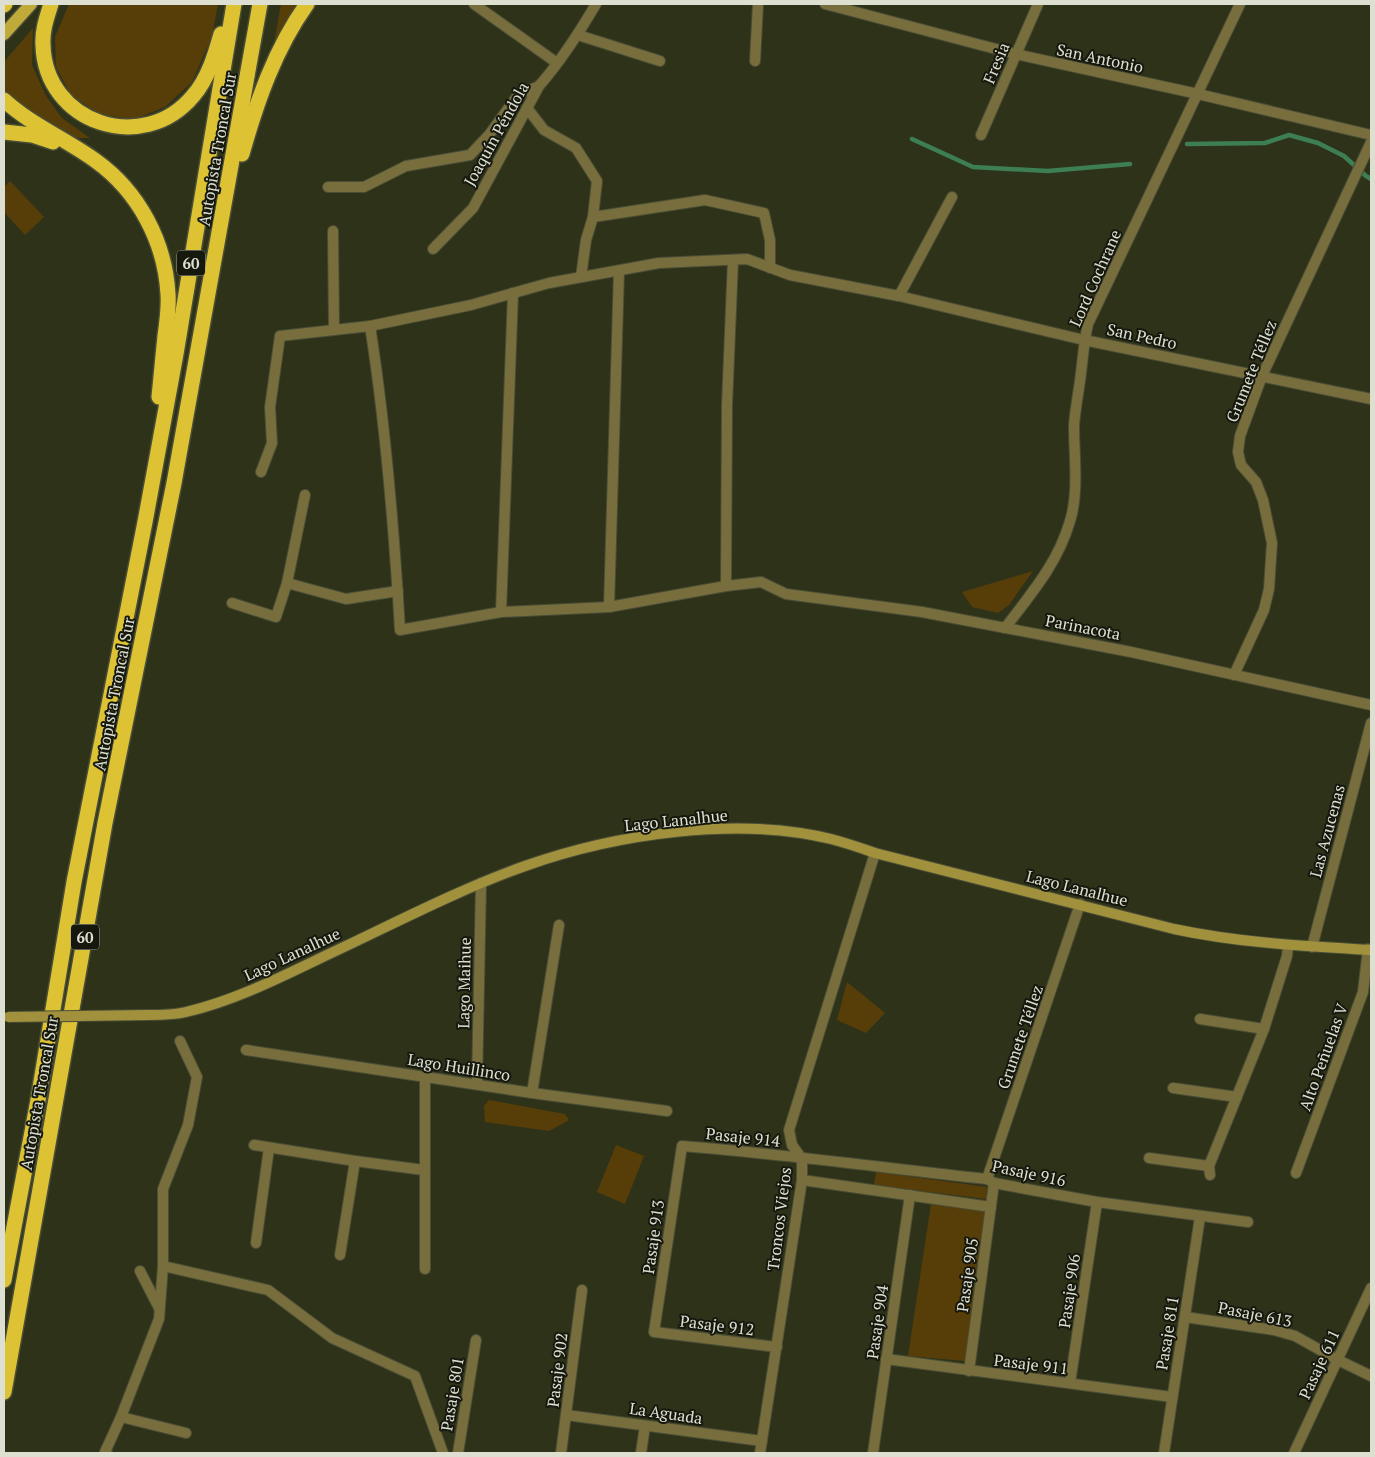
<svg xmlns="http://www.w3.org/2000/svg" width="1375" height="1457" font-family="'PT Serif',serif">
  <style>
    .green { fill: #573e09 }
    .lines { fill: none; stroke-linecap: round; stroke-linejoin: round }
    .stream { stroke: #3d7e53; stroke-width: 4.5 }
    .minor-casing { stroke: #4a4e36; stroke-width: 12 }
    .tertiary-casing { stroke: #4a4e36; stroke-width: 12 }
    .secondary-casing { stroke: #4a4e36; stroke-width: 12 }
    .primary-casing { stroke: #4a4e36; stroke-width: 15 }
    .motorway-casing { stroke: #4a4e36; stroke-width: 18 }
    .minor { stroke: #786e3d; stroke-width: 10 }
    .tertiary { stroke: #786e3d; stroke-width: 10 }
    .secondary { stroke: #a1913d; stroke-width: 10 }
    .primary { stroke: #c0ab3a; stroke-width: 12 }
    .motorway { stroke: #ddc333; stroke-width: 15 }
    .secondary-bridge-casing { stroke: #4a4e36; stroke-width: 12; stroke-linecap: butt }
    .secondary-bridge { stroke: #a1913d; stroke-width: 10 }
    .labels { text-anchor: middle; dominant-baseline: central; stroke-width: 4; stroke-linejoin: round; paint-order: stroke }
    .shield { fill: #16180e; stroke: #a1a496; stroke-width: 1 }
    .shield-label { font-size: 15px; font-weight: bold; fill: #dde0d1 }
    .street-label { font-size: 16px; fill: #dde0d1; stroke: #16180e }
  </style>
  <rect width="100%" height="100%" fill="#2e3219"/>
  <g class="green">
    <polygon points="69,4 218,4 212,36 192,82 165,107 132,120 98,113 71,95 56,67 55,37"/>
    <polygon points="281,4 301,4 273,49"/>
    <polygon points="33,28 32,65 46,96 62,118 90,138 67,138 15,101 4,91 4,62"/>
    <polygon points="10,181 44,217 25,235 4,212 4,187"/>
    <polygon points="1033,571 1009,605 998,613 972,607 962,592"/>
    <polygon points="847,982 885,1013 866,1033 837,1020"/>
    <polygon points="489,1100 565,1114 569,1120 549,1131 485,1122 484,1106"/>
    <polygon points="616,1145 644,1156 625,1204 597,1192"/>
    <polygon points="876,1172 987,1187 986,1199 874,1185"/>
    <polygon points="931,1204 986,1211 965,1361 908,1356"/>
  </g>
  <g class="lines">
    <g class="stream">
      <polyline points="912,139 973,167 1048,171 1130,164"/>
      <polyline points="1187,144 1265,143 1289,135 1318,143 1344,156 1366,176 1371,179"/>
    </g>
    <g class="minor-casing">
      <g id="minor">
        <polyline points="474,4 557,63"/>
        <polyline points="825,4 1015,54 1198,94 1371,135"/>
        <polyline points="578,35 660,61"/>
        <polyline points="755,61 758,4"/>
        <polyline points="527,108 544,130 576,148 597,181 593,217 586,240 581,277"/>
        <polyline points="981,135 1038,4"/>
        <polyline points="328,187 364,187 406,166 470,155 489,135 518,95 539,86"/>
        <polyline points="593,217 705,200 764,213 770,240 770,268"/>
        <polyline points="333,231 334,330"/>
        <path d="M433,249L473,208L539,86C561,61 579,33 596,4"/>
        <polyline points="899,296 952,197"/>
        <path d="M370,326C386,427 394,528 400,630L501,612L609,607L726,586L761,582L786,594L922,612L1131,652L1371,705"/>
        <polyline points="261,472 272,443 270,407 280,336 370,326 471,305 549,283 659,263 747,259 790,275 899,296 1084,340 1371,399"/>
        <polyline points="287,583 346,599 398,591"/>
        <polyline points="726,586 727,405 733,260"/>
        <polyline points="232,603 276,617 287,583 305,495"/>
        <polyline points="609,607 619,271"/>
        <polyline points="501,612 513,293"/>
        <path d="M1005,628C1031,594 1058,563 1070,521C1079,493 1074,456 1074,426C1075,409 1079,391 1081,373C1083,357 1084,341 1088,324L1240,4"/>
        <polyline points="1234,675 1264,610 1269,589 1272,543 1263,500 1256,482 1241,465 1238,452 1240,436 1262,376 1371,142"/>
        <polyline points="1312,947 1371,723"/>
        <polyline points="1200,1019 1264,1029"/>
        <polyline points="246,1050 532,1093 667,1111"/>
        <polyline points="425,1077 425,1269"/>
        <polyline points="477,1084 481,883"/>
        <polyline points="1173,1088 1237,1097"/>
        <polyline points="532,1093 559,925"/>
        <polyline points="254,1145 355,1161 424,1170"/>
        <polyline points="1149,1158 1209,1166"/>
        <polyline points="1296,1173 1363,992 1368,949"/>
        <polyline points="1210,1175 1209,1166 1264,1029 1287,956 1288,946"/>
        <polyline points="987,1179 1080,904"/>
        <polyline points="802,1180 991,1207"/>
        <polyline points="256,1243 269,1148"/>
        <polyline points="340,1255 355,1161"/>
        <polyline points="163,1266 268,1290 332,1338 415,1376 443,1453"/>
        <polyline points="140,1271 159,1308"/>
        <polyline points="1185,1317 1274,1330 1295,1336 1338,1360 1371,1376"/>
        <path d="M777,1347L654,1332L682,1146C784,1154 885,1168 987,1179L994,1183L1097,1202L1248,1222"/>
        <polyline points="886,1359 1172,1397"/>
        <polyline points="969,1371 994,1183"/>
        <polyline points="1070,1383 1097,1202"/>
        <polyline points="566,1415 762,1441"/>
        <polyline points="121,1417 186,1433"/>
        <polyline points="107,1453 105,1452 121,1417 159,1319 163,1266 163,1189 188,1125 197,1077 180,1041"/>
        <polyline points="458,1453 476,1340"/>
        <polyline points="561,1453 582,1290"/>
        <polyline points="641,1453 645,1426"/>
        <polyline points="873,1453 910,1195"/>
        <polyline points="1164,1453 1200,1217"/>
        <polyline points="1294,1453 1371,1288"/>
      </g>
    </g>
    <g class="tertiary-casing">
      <polyline id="tertiary" points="760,1453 802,1180 802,1159 792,1145 789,1130 875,853"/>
    </g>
    <g class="secondary-casing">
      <path id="secondary" d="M148,1015C160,1015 174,1015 186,1012C242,999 294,970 346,946C405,918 463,888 525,866C615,834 737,816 831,839C846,843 861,848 875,853L1174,929C1240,943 1304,946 1371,950"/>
    </g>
    <g class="primary-casing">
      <polyline id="primary" points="4,34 31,4"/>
    </g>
    <g class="motorway-casing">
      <g id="motorway">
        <path d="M51,4C47,17 42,30 43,45C45,123 143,156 193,96C208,79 215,55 221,34"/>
        <polyline points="4,5 5,4"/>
        <path d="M4,100C31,125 66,139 96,161C139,192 165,242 168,294C169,308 167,322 165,336C163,356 161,377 159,397"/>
        <polyline points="4,132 32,135 53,142"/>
        <path d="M242,154C257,101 275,49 307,4"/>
        <polyline points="4,1280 38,1100 74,882 145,522 176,354 234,4"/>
        <polyline points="4,1392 105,823 174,483 260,4"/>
      </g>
    </g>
    <use href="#minor" class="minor"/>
    <use href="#tertiary" class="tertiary"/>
    <use href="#secondary" class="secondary"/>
    <use href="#primary" class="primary"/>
    <use href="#motorway" class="motorway"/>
    <g class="secondary-bridge-casing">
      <polyline id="secondary-bridge" points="8,1017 148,1015"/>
    </g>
    <use href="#secondary-bridge" class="secondary-bridge"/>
  </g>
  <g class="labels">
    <g class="shield">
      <rect x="177" y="250.5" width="28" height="25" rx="4"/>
      <rect x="71" y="924.5" width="28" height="25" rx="4"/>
    </g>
    <g class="shield-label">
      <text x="191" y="263">60</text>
      <text x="85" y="937">60</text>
    </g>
    <g class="street-label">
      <text transform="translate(1100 58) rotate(12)">San Antonio</text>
      <text transform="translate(996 63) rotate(-67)">Fresia</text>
      <text transform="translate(496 134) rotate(-61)">Joaquín Péndola</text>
      <text transform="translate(217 149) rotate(-80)">Autopista Troncal Sur</text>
      <text transform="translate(1095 278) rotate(-66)">Lord Cochrane</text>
      <text transform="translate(1142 336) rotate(12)">San Pedro</text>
      <text transform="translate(1251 371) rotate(-68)">Grumete Téllez</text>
      <text transform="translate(1083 627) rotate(11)">Parinacota</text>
      <text transform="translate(114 694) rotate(-79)">Autopista Troncal Sur</text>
      <text transform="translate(676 820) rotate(-6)">Lago Lanalhue</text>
      <text transform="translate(1327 831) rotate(-75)">Las Azucenas</text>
      <text transform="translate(1077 888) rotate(14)">Lago Lanalhue</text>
      <text transform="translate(292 954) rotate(-25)">Lago Lanalhue</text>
      <text transform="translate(464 983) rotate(-89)">Lago Maihue</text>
      <text transform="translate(1020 1037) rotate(-71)">Grumete Téllez</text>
      <text transform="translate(1323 1057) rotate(-70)">Alto Peñuelas V</text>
      <text transform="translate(459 1067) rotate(9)">Lago Huillinco</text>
      <text transform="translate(39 1093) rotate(-80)">Autopista Troncal Sur</text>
      <text transform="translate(743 1137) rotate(6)">Pasaje 914</text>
      <text transform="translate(1029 1173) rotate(12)">Pasaje 916</text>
      <text transform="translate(779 1219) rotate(-83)">Troncos Viejos</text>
      <text transform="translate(653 1237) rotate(-82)">Pasaje 913</text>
      <text transform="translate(967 1275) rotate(-82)">Pasaje 905</text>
      <text transform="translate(1069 1291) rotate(-82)">Pasaje 906</text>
      <text transform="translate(1255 1314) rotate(11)">Pasaje 613</text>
      <text transform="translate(877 1322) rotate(-82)">Pasaje 904</text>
      <text transform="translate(717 1325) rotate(7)">Pasaje 912</text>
      <text transform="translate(1167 1333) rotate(-81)">Pasaje 811</text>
      <text transform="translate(1031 1364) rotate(7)">Pasaje 911</text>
      <text transform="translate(1319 1364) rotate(-65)">Pasaje 611</text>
      <text transform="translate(557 1370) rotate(-83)">Pasaje 902</text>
      <text transform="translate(452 1394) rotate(-81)">Pasaje 801</text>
      <text transform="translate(666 1413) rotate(8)">La Aguada</text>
    </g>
  </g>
  <rect width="1375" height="1457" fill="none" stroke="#dde0d1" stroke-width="10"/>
</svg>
